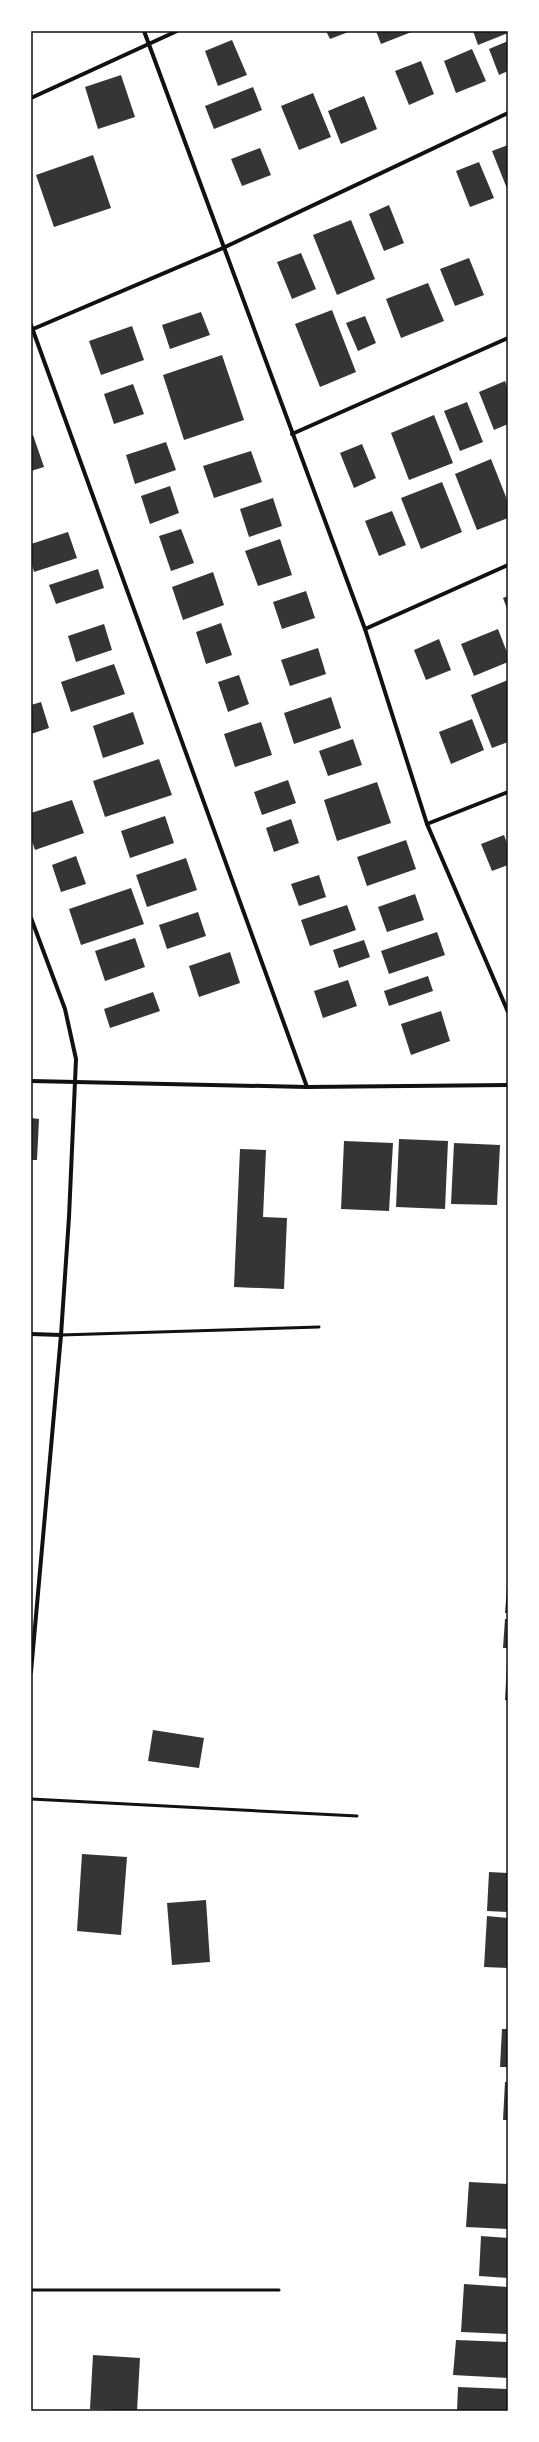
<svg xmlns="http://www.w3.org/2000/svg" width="539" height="2442" font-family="Jost,sans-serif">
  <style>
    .building { fill: #353535 }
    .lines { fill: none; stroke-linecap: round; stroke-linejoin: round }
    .service { stroke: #111; stroke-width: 3 }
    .minor { stroke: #111; stroke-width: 4 }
    .neatline { fill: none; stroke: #111; stroke-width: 1.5 }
  </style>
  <rect width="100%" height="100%" fill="#fff"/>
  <g class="building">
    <polygon points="326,31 351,31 330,39"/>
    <polygon points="376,31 414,31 381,44"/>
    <polygon points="473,31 508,31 508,33 478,45"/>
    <polygon points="232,40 247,75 218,86 205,51"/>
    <polygon points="508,41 508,71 499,75 489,49"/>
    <polygon points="472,49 486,81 456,93 444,61"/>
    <polygon points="421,61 434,94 409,105 395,71"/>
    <polygon points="121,75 135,117 98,129 85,87"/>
    <polygon points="253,87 262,110 214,129 205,106"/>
    <polygon points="313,93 331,137 299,150 281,106"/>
    <polygon points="364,96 377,129 341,144 328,111"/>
    <polygon points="508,145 508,191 492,151"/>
    <polygon points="260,148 271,175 242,186 231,159"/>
    <polygon points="93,155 111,208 54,227 36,175"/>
    <polygon points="479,162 494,198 470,207 456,171"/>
    <polygon points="389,205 404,243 384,251 369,214"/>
    <polygon points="351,220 375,279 337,295 313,235"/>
    <polygon points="301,253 316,289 292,299 277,262"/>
    <polygon points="469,258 484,295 455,306 440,269"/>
    <polygon points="428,283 444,321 401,338 386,299"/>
    <polygon points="332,310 356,372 320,387 295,324"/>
    <polygon points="201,312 210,335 170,349 162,325"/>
    <polygon points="365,316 376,343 358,351 346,323"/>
    <polygon points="132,326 144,360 101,375 89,341"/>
    <polygon points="222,355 244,420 184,440 163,375"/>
    <polygon points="505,381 508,390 508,424 494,430 479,392"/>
    <polygon points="133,384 144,414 114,424 104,394"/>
    <polygon points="467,402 483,442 460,451 444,411"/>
    <polygon points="434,415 453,463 409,480 391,433"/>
    <polygon points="33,435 44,467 31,471 31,436"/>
    <polygon points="166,442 176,470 135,484 126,455"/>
    <polygon points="362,444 376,478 354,488 340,453"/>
    <polygon points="251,451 262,482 214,498 203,466"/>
    <polygon points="491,459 508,502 508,518 477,530 455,474"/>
    <polygon points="442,482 462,532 421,549 401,498"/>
    <polygon points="170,486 179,513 150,524 141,496"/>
    <polygon points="273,498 282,526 249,537 240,509"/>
    <polygon points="392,511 406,545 379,556 365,521"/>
    <polygon points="181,529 194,563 171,571 159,536"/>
    <polygon points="68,532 77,558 34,572 31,561 31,544"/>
    <polygon points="280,539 292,575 258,586 245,551"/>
    <polygon points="98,569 104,588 56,604 49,585"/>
    <polygon points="213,572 224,605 183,620 172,587"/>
    <polygon points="306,591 315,618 282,629 273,602"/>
    <polygon points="508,596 508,611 503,598"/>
    <polygon points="221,623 232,655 206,664 196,632"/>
    <polygon points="104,624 112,650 76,662 68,636"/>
    <polygon points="498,629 508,655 508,662 474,676 461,644"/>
    <polygon points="439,639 451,670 426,680 414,650"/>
    <polygon points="318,648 326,674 290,686 281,660"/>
    <polygon points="114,664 125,694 71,712 61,682"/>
    <polygon points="239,675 249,704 228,712 218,682"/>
    <polygon points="508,680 508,742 492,748 471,695"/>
    <polygon points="331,697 341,728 294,744 284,713"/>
    <polygon points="41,702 49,728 31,734 31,705"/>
    <polygon points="133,712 144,744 103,758 93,726"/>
    <polygon points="472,719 484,750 451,764 439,732"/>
    <polygon points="261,722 272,755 235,767 224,734"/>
    <polygon points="353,739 362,765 328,776 319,751"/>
    <polygon points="159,759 172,795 105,817 93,781"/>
    <polygon points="288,780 296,803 262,815 254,792"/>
    <polygon points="377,782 391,823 337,841 324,800"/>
    <polygon points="72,800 84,833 35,850 31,838 31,813"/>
    <polygon points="165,816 174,843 130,858 121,831"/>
    <polygon points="291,819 299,843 274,852 266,828"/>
    <polygon points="504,835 508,846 508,865 492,871 481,844"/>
    <polygon points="406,840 416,869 367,886 357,857"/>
    <polygon points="76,856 86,884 61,892 52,865"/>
    <polygon points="186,858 197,890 147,907 136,875"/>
    <polygon points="319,875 326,897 299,906 291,884"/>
    <polygon points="131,888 144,924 81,945 69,909"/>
    <polygon points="415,894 424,920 387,932 378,907"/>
    <polygon points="347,905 356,930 310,946 301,920"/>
    <polygon points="198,912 206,936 167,949 159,925"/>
    <polygon points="437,932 445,955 389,974 381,951"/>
    <polygon points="135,938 145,967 105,981 95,951"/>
    <polygon points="364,940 370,957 339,968 333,950"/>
    <polygon points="230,952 240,983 199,997 189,966"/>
    <polygon points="428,976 433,991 389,1006 384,991"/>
    <polygon points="348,980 357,1006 323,1018 314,991"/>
    <polygon points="153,992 160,1011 110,1028 104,1009"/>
    <polygon points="441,1011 450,1041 411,1055 401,1024"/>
    <polygon points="31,1118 39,1119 37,1160 31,1160"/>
    <polygon points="399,1139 448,1141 445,1209 396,1207"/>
    <polygon points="344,1141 393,1143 389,1211 341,1209"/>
    <polygon points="454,1143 500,1145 497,1205 451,1204"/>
    <polygon points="240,1149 266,1150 263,1217 287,1218 284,1289 234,1287"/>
    <polygon points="507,1587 508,1587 508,1613 505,1613"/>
    <polygon points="505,1619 508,1619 508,1648 503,1648"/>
    <polygon points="507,1663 508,1663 508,1701 505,1700"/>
    <polygon points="153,1730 204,1738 199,1768 148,1761"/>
    <polygon points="82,1854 127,1857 121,1935 77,1931"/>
    <polygon points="489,1872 508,1873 508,1912 487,1911"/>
    <polygon points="206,1900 210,1962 172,1965 167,1903"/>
    <polygon points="487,1916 508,1918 508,1968 484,1967"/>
    <polygon points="502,2029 508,2029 508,2067 500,2067"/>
    <polygon points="505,2082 508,2082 508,2120 503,2120"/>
    <polygon points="469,2182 508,2184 508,2229 466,2227"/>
    <polygon points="481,2236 508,2238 508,2278 479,2276"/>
    <polygon points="464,2284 508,2287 508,2334 461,2332"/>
    <polygon points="456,2340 508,2342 508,2378 453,2375"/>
    <polygon points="93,2355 140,2358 137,2411 90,2409"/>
    <polygon points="458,2387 508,2389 508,2411 457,2411"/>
  </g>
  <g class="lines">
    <g class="service">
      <polyline points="61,1335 319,1327"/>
      <polyline points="31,1799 357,1816"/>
      <polyline points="31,2290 279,2290"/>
    </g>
    <g class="minor">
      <polyline points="144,31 365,629 427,824 508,1012"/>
      <polyline points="31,98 177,31"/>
      <polyline points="31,325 307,1087"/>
      <polyline points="33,329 223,248 508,113"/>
      <polyline points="292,434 508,338"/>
      <polyline points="365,629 508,565"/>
      <polyline points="427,824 508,792"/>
      <polyline points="31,918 65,1009 76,1059 69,1217 61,1335 31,1672"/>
      <polyline points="31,1081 307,1087 508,1085"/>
      <polyline points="31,1334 61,1335"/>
    </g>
  </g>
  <rect width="539" height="2442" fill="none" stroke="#ffffff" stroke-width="64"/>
  <rect x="32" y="32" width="475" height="2378" class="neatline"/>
</svg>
